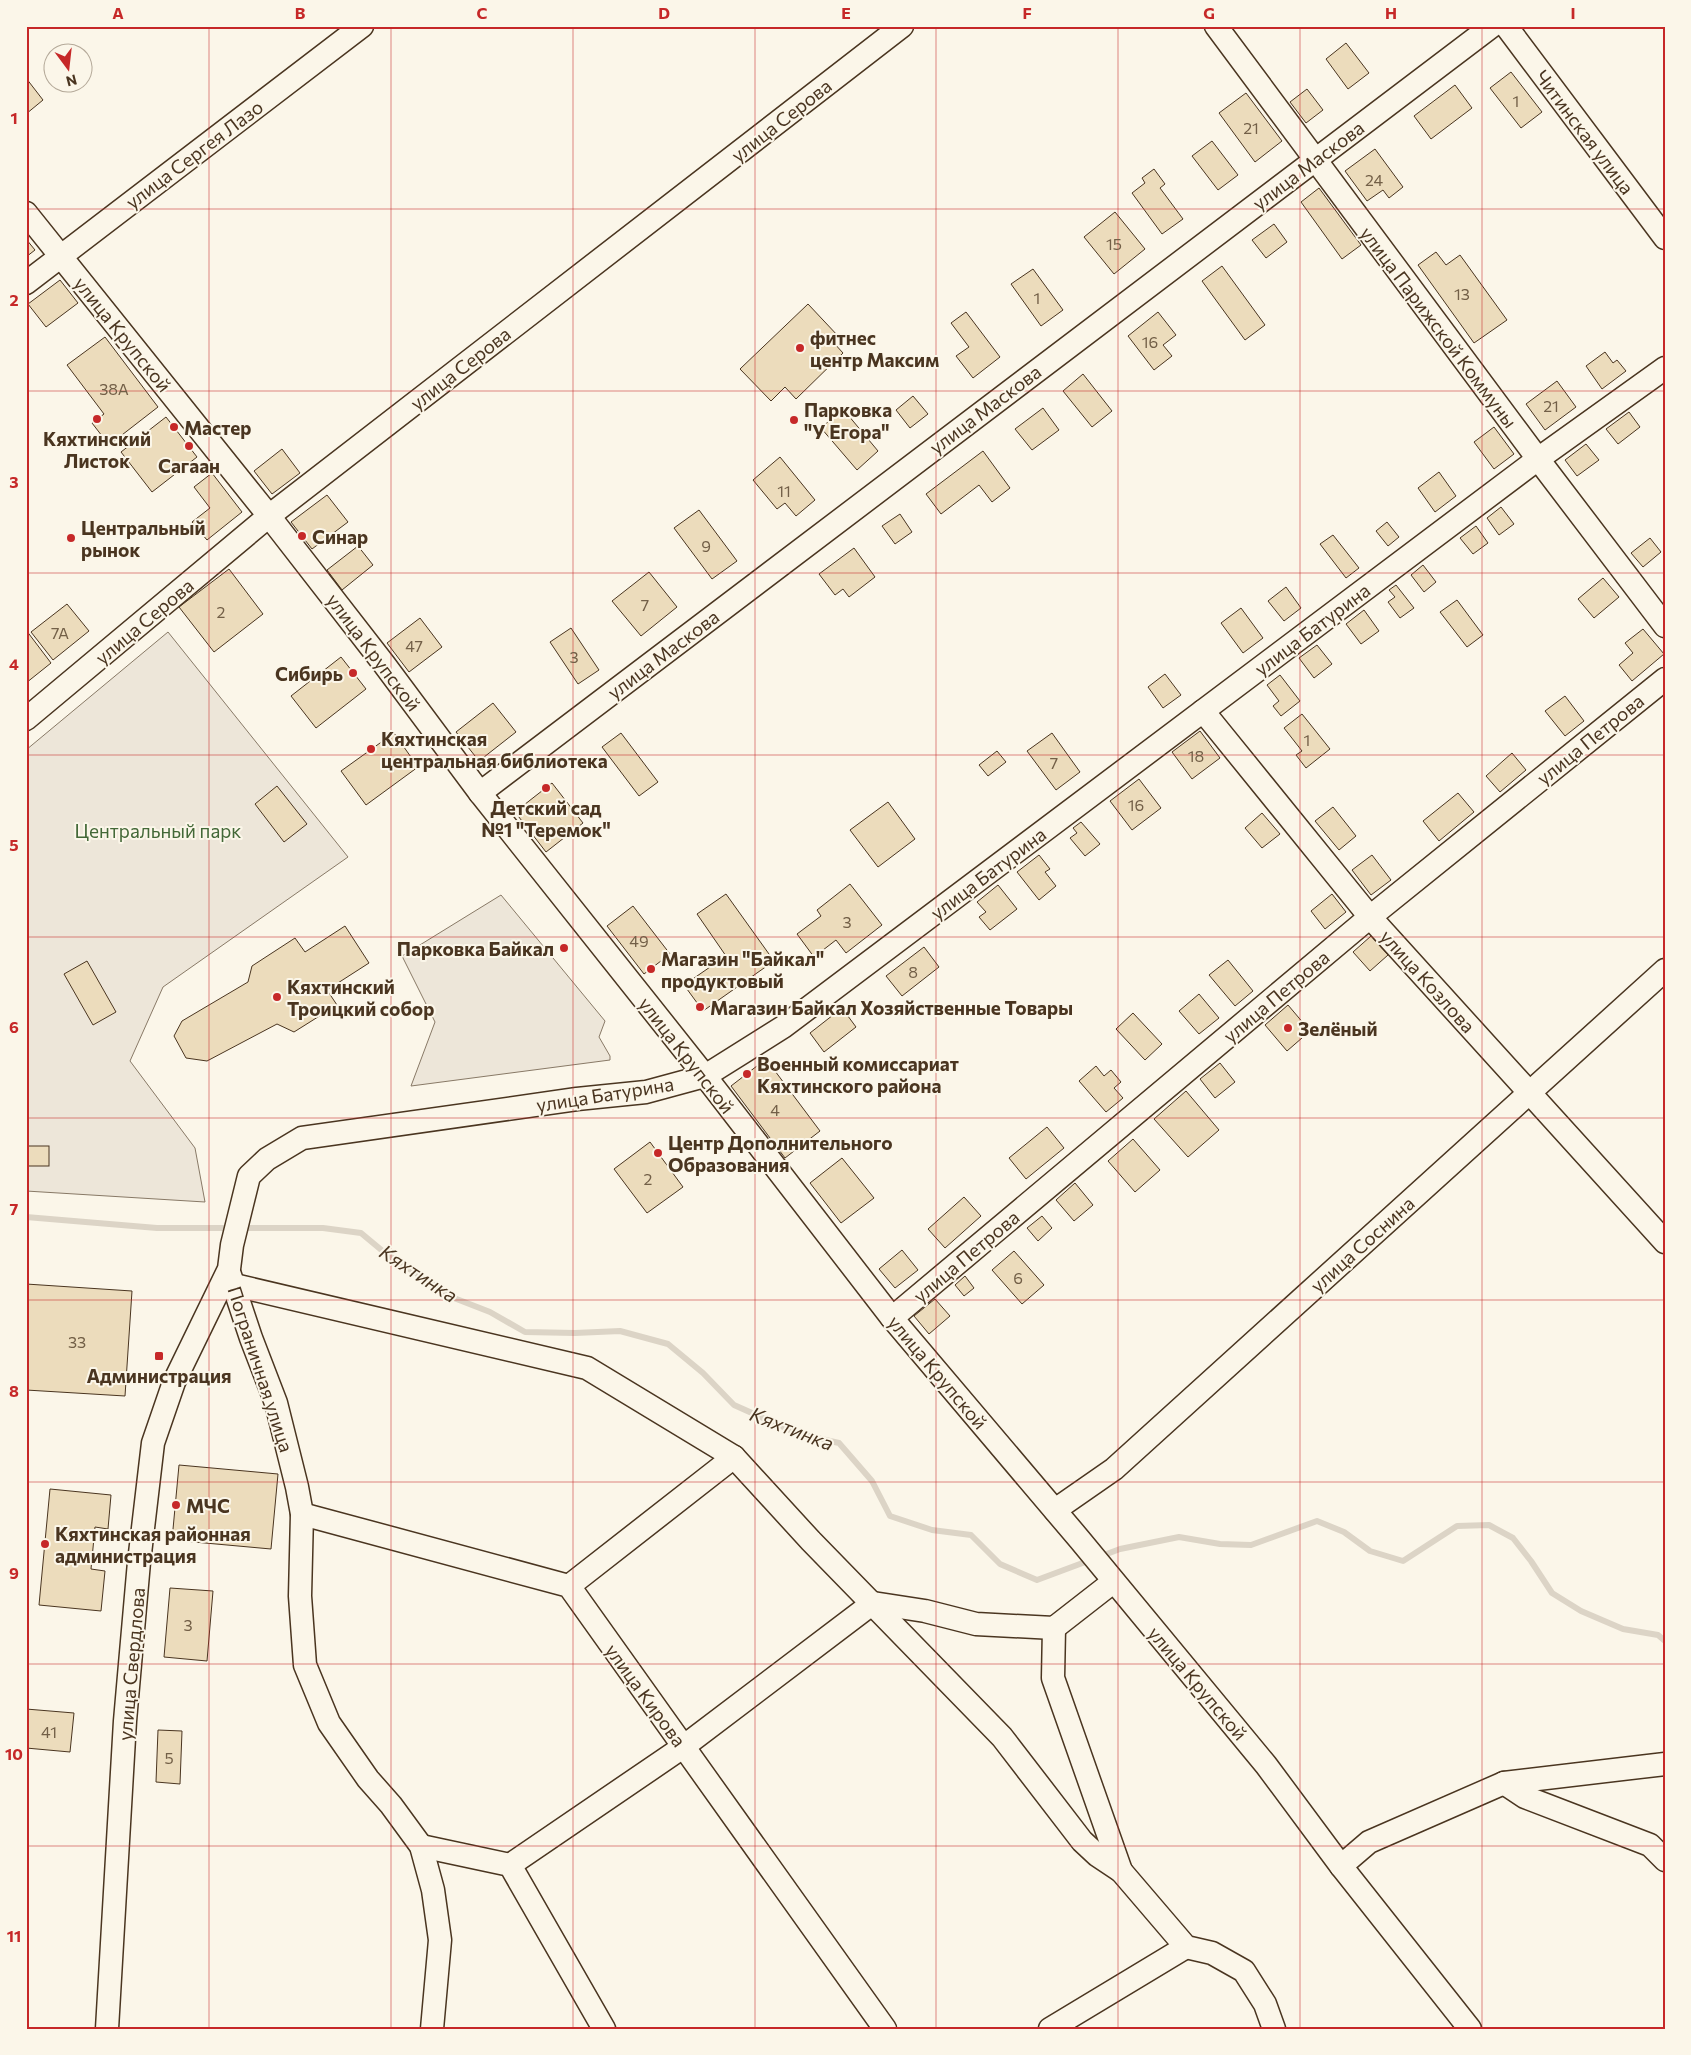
<svg xmlns="http://www.w3.org/2000/svg" width="1691" height="2055" font-family="Commissioner,sans-serif">
  <style>
    .green { fill: #ede6d9; stroke: #887966 }
    .lines { fill: none; stroke-linecap: round; stroke-linejoin: round }
    .stream { stroke: #dcd4c6; stroke-width: 6 }
    .building { fill: #ecdcbc; stroke: #4a3520 }
    .minor-casing { stroke: #4a3520; stroke-width: 25 }
    .minor { stroke: #fbf6e9; stroke-width: 22 }
    .grid { fill: none; stroke: #c62828; stroke-width: 1; stroke-opacity: 0.55 }
    .poi-dot { fill: #c62828; stroke: #fbf6e9; stroke-width: 2 }
    .labels { text-anchor: middle; dominant-baseline: central; stroke-width: 4; stroke-linejoin: round; paint-order: stroke }
    .number-label { font-size: 16px; fill: #725f47 }
    .street-label { font-size: 19px; fill: #4a3520; stroke: #fbf6e9 }
    .poi-label { font-size: 19px; font-weight: bold; fill: #4a3520; stroke: #fbf6e9; text-anchor: start }
    .park-label { font-size: 19px; fill: #436837; stroke: #fbf6e9 }
    .water-label { font-size: 20px; font-style: italic; fill: #4a3520; stroke: #fbf6e9 }
    .neatline { fill: none; stroke: #c62828; stroke-width: 2 }
    .grid-label { font-size: 16px; text-anchor: middle; font-weight: bold; fill: #c62828 }
  </style>
  <rect width="100%" height="100%" fill="#fbf6e9"/>
  <g class="green">
    <polygon points="168,632 348,857 163,987 130,1061 195,1148 205,1202 26,1191 26,750"/>
    <polygon points="501,895 605,1021 599,1037 610,1056 610,1060 411,1086 435,1022 402,956"/>
  </g>
  <g class="lines">
    <g class="stream">
      <polyline points="26,1217 157,1228 232,1228"/>
      <polyline points="242,1228 323,1228 361,1233 385,1253 454,1298 490,1312 525,1332 575,1333 620,1331 668,1344 703,1373 734,1405 799,1434 839,1443 872,1481 890,1516 932,1530 971,1535 1000,1564 1037,1580 1120,1549 1179,1537 1220,1544 1251,1545 1317,1521 1344,1532 1370,1551 1403,1561 1457,1526 1489,1525 1513,1538 1531,1561 1552,1593 1581,1611 1623,1629 1658,1635 1665,1641"/>
    </g>
  </g>
  <g class="building">
    <polygon points="1346,43 1369,73 1348,89 1326,59"/>
    <polygon points="1511,72 1542,112 1521,128 1490,88"/>
    <polygon points="26,78 43,100 26,114"/>
    <polygon points="1455,85 1472,108 1431,139 1414,116"/>
    <polygon points="1307,89 1323,110 1306,123 1290,102"/>
    <polygon points="1246,93 1282,141 1255,162 1219,113"/>
    <polygon points="1212,141 1238,175 1218,190 1192,156"/>
    <polygon points="1375,149 1403,187 1389,198 1383,190 1367,201 1345,171"/>
    <polygon points="1154,169 1165,184 1160,188 1183,219 1162,234 1132,193 1145,183 1142,178"/>
    <polygon points="1319,188 1361,245 1342,259 1301,202"/>
    <polygon points="1115,212 1145,249 1114,274 1084,237"/>
    <polygon points="1274,224 1287,242 1266,258 1252,240"/>
    <polygon points="26,239 35,250 26,257"/>
    <polygon points="1436,252 1446,265 1460,255 1507,320 1474,343 1418,265"/>
    <polygon points="1222,266 1265,325 1245,340 1202,281"/>
    <polygon points="1033,269 1063,310 1041,326 1011,284"/>
    <polygon points="60,280 78,303 46,327 28,304"/>
    <polygon points="808,304 839,337 833,342 843,353 796,399 785,387 771,401 740,369"/>
    <polygon points="966,312 1000,357 973,378 956,356 969,347 951,323"/>
    <polygon points="1158,312 1176,335 1163,345 1172,356 1154,370 1128,336"/>
    <polygon points="105,337 158,407 109,445 92,423 104,414 67,365"/>
    <polygon points="1605,352 1613,363 1617,360 1626,371 1602,389 1586,366"/>
    <polygon points="1083,374 1112,411 1092,427 1063,391"/>
    <polygon points="1557,381 1576,407 1545,430 1526,404"/>
    <polygon points="913,396 928,414 910,428 896,410"/>
    <polygon points="1043,408 1059,430 1032,450 1015,429"/>
    <polygon points="843,409 878,451 857,470 821,428"/>
    <polygon points="1629,412 1640,427 1618,444 1606,429"/>
    <polygon points="166,417 197,457 152,492 121,452"/>
    <polygon points="1494,427 1514,454 1494,469 1474,442"/>
    <polygon points="1586,444 1599,460 1577,476 1565,460"/>
    <polygon points="282,449 300,473 272,494 254,471"/>
    <polygon points="983,451 1010,488 992,502 979,485 941,514 926,494"/>
    <polygon points="780,457 815,500 796,516 785,503 777,509 753,480"/>
    <polygon points="1439,472 1456,496 1435,512 1418,488"/>
    <polygon points="212,473 242,512 207,540 192,522 210,508 194,487"/>
    <polygon points="327,495 348,522 312,549 291,522"/>
    <polygon points="1501,507 1514,524 1499,535 1487,518"/>
    <polygon points="699,510 737,561 712,579 674,528"/>
    <polygon points="900,514 912,532 895,544 882,526"/>
    <polygon points="1387,522 1399,537 1388,546 1376,531"/>
    <polygon points="1476,526 1488,543 1473,554 1460,538"/>
    <polygon points="1333,535 1359,568 1346,578 1320,544"/>
    <polygon points="1650,538 1661,552 1643,567 1631,553"/>
    <polygon points="358,546 373,565 342,590 327,570"/>
    <polygon points="854,548 875,577 849,597 843,589 835,595 819,574"/>
    <polygon points="1423,565 1436,582 1424,592 1411,575"/>
    <polygon points="229,569 263,614 214,652 179,607"/>
    <polygon points="649,572 677,607 641,636 612,601"/>
    <polygon points="1603,578 1619,597 1594,618 1578,599"/>
    <polygon points="1396,585 1414,608 1400,618 1388,602 1395,597 1389,590"/>
    <polygon points="1286,587 1301,608 1284,621 1268,601"/>
    <polygon points="1457,600 1483,635 1467,647 1440,612"/>
    <polygon points="67,604 89,631 53,660 31,632"/>
    <polygon points="1241,608 1263,638 1243,653 1221,623"/>
    <polygon points="1364,610 1379,631 1361,644 1346,624"/>
    <polygon points="420,618 442,647 409,672 387,643"/>
    <polygon points="571,628 599,670 578,684 550,642"/>
    <polygon points="1643,629 1664,654 1632,681 1619,665 1633,653 1625,643"/>
    <polygon points="26,630 51,663 26,683"/>
    <polygon points="1317,645 1332,664 1314,678 1299,658"/>
    <polygon points="341,657 366,689 316,728 291,696"/>
    <polygon points="1165,674 1181,695 1163,708 1148,687"/>
    <polygon points="1280,675 1300,701 1281,716 1273,706 1279,701 1267,685"/>
    <polygon points="1565,696 1584,721 1565,736 1545,711"/>
    <polygon points="493,703 516,732 479,761 456,732"/>
    <polygon points="1302,714 1330,749 1306,768 1296,755 1302,751 1284,728"/>
    <polygon points="1200,731 1220,758 1192,779 1172,752"/>
    <polygon points="394,733 418,767 366,805 341,771"/>
    <polygon points="621,733 658,782 639,796 602,747"/>
    <polygon points="1052,733 1080,772 1056,790 1027,751"/>
    <polygon points="997,751 1006,762 988,776 979,765"/>
    <polygon points="1512,753 1526,770 1500,792 1486,776"/>
    <polygon points="1139,779 1161,808 1132,830 1110,801"/>
    <polygon points="552,783 583,823 546,852 515,812"/>
    <polygon points="277,786 307,824 284,842 255,804"/>
    <polygon points="1458,793 1474,812 1439,841 1423,821"/>
    <polygon points="888,802 915,839 878,867 850,830"/>
    <polygon points="1333,807 1356,836 1339,850 1315,821"/>
    <polygon points="1262,813 1280,834 1262,848 1245,828"/>
    <polygon points="1081,822 1100,844 1085,856 1070,838 1077,833 1073,828"/>
    <polygon points="1039,855 1050,869 1045,872 1056,886 1039,900 1017,872"/>
    <polygon points="1372,855 1391,880 1371,895 1352,870"/>
    <polygon points="850,884 882,925 846,953 836,940 814,957 797,934 821,916 817,910"/>
    <polygon points="998,885 1017,909 990,930 979,917 986,912 977,902"/>
    <polygon points="726,894 774,961 703,1011 684,985 726,956 697,914"/>
    <polygon points="1332,894 1346,912 1325,929 1311,911"/>
    <polygon points="633,906 670,954 644,974 607,926"/>
    <polygon points="345,926 369,963 327,990 337,1005 294,1032 277,1024 207,1061 186,1058 174,1036 182,1021 248,982 252,966 295,938 305,952"/>
    <polygon points="1371,936 1388,955 1370,971 1353,952"/>
    <polygon points="924,947 939,967 902,996 886,976"/>
    <polygon points="1228,960 1253,991 1235,1006 1209,975"/>
    <polygon points="87,961 116,1012 93,1025 64,974"/>
    <polygon points="1199,994 1219,1018 1199,1034 1179,1011"/>
    <polygon points="1288,1005 1310,1031 1287,1051 1265,1025"/>
    <polygon points="842,1008 856,1027 824,1052 810,1033"/>
    <polygon points="1133,1013 1162,1044 1145,1060 1116,1029"/>
    <polygon points="766,1059 820,1131 785,1158 731,1086"/>
    <polygon points="1220,1063 1235,1082 1215,1098 1200,1079"/>
    <polygon points="1096,1066 1104,1076 1111,1070 1121,1082 1114,1088 1123,1098 1106,1112 1079,1081"/>
    <polygon points="1186,1091 1219,1130 1188,1157 1154,1119"/>
    <polygon points="1047,1127 1064,1148 1026,1179 1009,1158"/>
    <polygon points="1133,1139 1160,1170 1135,1192 1108,1161"/>
    <polygon points="650,1142 683,1187 647,1213 614,1169"/>
    <rect x="26" y="1146" width="23" height="20"/>
    <polygon points="842,1158 874,1198 841,1223 810,1183"/>
    <polygon points="1075,1183 1093,1205 1074,1221 1056,1200"/>
    <polygon points="964,1197 981,1216 945,1248 928,1229"/>
    <polygon points="1042,1216 1052,1228 1038,1241 1027,1228"/>
    <polygon points="902,1250 918,1270 895,1288 879,1269"/>
    <polygon points="1014,1251 1044,1285 1022,1304 992,1270"/>
    <polygon points="965,1276 974,1288 964,1296 955,1285"/>
    <polygon points="26,1284 132,1291 125,1396 26,1390"/>
    <polygon points="935,1299 950,1316 929,1334 914,1316"/>
    <polygon points="179,1465 278,1474 271,1549 172,1540"/>
    <polygon points="50,1489 111,1495 108,1529 95,1527 91,1569 105,1571 101,1611 39,1605"/>
    <polygon points="170,1588 213,1591 207,1661 164,1657"/>
    <polygon points="26,1709 74,1713 70,1752 26,1748"/>
    <polygon points="158,1730 182,1731 180,1784 156,1782"/>
  </g>
  <g class="lines">
    <g class="minor-casing">
      <g id="minor">
        <polyline points="1216,26 1538,459 1665,626"/>
        <polyline points="1506,26 1665,238"/>
        <polyline points="26,213 269,516 384,664 480,793 705,1076 892,1318 1080,1540 1266,1765 1341,1866 1470,2029"/>
        <polyline points="26,283 362,26"/>
        <polyline points="1203,711 1370,917 1665,1242"/>
        <polyline points="26,719 269,516 902,26"/>
        <polyline points="480,793 1492,26"/>
        <polyline points="230,1275 251,1338 276,1403 297,1487 302,1514 300,1596 305,1665 329,1723 368,1779 391,1805 421,1846 433,1890 440,1940 432,2029"/>
        <polyline points="234,1285 587,1368 734,1457 811,1541 1002,1737 1082,1841 1097,1855 1121,1871 1186,1947 1212,1953 1244,1971 1265,2004 1274,2029"/>
        <polyline points="892,1318 1370,917 1665,679"/>
        <polyline points="1055,1510 1114,1469 1665,970"/>
        <polyline points="302,1514 569,1586 885,2029"/>
        <polyline points="569,1586 734,1457"/>
        <polyline points="1054,1628 1053,1678 1121,1871"/>
        <polyline points="1504,1783 1525,1797 1650,1845 1665,1860"/>
        <polyline points="421,1846 510,1865 604,2029"/>
        <polyline points="510,1865 683,1747 873,1603 925,1611 976,1624 1054,1628 1113,1582"/>
        <polyline points="1341,1866 1369,1842 1504,1783 1665,1764"/>
        <polyline points="107,2029 125,1721 139,1562 153,1443 174,1382 229,1269 232,1245 249,1176 267,1159 302,1138 577,1099 646,1092 705,1076 783,1027 1538,459 1665,368"/>
        <polyline points="1050,2029 1186,1947"/>
      </g>
    </g>
    <use href="#minor" class="minor"/>
  </g>
  <path class="grid" d="M209,26V2029M391,26V2029M573,26V2029M755,26V2029M936,26V2029M1118,26V2029M1300,26V2029M1482,26V2029M26,209H1665M26,391H1665M26,573H1665M26,755H1665M26,937H1665M26,1118H1665M26,1300H1665M26,1482H1665M26,1664H1665M26,1846H1665"/>
  <g class="poi-dot">
    <circle cx="800" cy="348" r="5"/>
    <circle cx="97" cy="419" r="5"/>
    <circle cx="794" cy="420" r="5"/>
    <circle cx="174" cy="427" r="5"/>
    <circle cx="189" cy="446" r="5"/>
    <circle cx="302" cy="536" r="5"/>
    <circle cx="71" cy="538" r="5"/>
    <circle cx="353" cy="673" r="5"/>
    <circle cx="371" cy="749" r="5"/>
    <circle cx="546" cy="788" r="5"/>
    <circle cx="564" cy="948" r="5"/>
    <circle cx="651" cy="969" r="5"/>
    <circle cx="277" cy="997" r="5"/>
    <circle cx="700" cy="1007" r="5"/>
    <circle cx="1288" cy="1028" r="5"/>
    <circle cx="747" cy="1074" r="5"/>
    <circle cx="658" cy="1153" r="5"/>
    <rect x="154" y="1351" width="10" height="10" rx="2.5"/>
    <circle cx="176" cy="1505" r="5"/>
    <circle cx="45" cy="1544" r="5"/>
  </g>
  <g class="labels">
    <g class="number-label">
      <text x="1516" y="100">1</text>
      <text x="1251" y="127">21</text>
      <text x="1374" y="179">24</text>
      <text x="1114" y="243">15</text>
      <text x="1462" y="293">13</text>
      <text x="1037" y="297">1</text>
      <text x="1150" y="341">16</text>
      <text x="114" y="388">38А</text>
      <text x="1551" y="405">21</text>
      <text x="784" y="490">11</text>
      <text x="706" y="545">9</text>
      <text x="645" y="604">7</text>
      <text x="221" y="611">2</text>
      <text x="60" y="632">7А</text>
      <text x="414" y="645">47</text>
      <text x="574" y="656">3</text>
      <text x="1307" y="739">1</text>
      <text x="1196" y="755">18</text>
      <text x="1054" y="762">7</text>
      <text x="1136" y="804">16</text>
      <text x="847" y="921">3</text>
      <text x="639" y="940">49</text>
      <text x="913" y="971">8</text>
      <text x="775" y="1109">4</text>
      <text x="648" y="1178">2</text>
      <text x="1018" y="1277">6</text>
      <text x="77" y="1341">33</text>
      <text x="188" y="1624">3</text>
      <text x="49" y="1731">41</text>
      <text x="169" y="1757">5</text>
    </g>
    <g class="street-label">
      <text transform="translate(781 120) rotate(-38)">улица Серова</text>
      <text transform="translate(1585 132) rotate(53)">Читинская улица</text>
      <text transform="translate(194 154) rotate(-37)">улица Сергея Лазо</text>
      <text transform="translate(1308 165) rotate(-37)">улица Маскова</text>
      <text transform="translate(1439 327) rotate(53)">улица Парижской Коммуны</text>
      <text transform="translate(123 334) rotate(51)">улица Крупской</text>
      <text transform="translate(460 368) rotate(-38)">улица Серова</text>
      <text transform="translate(985 409) rotate(-37)">улица Маскова</text>
      <text transform="translate(144 621) rotate(-40)">улица Серова</text>
      <text transform="translate(1312 629) rotate(-37)">улица Батурина</text>
      <text transform="translate(374 652) rotate(53)">улица Крупской</text>
      <text transform="translate(663 654) rotate(-37)">улица Маскова</text>
      <text transform="translate(1590 739) rotate(-39)">улица Петрова</text>
      <text transform="translate(988 873) rotate(-37)">улица Батурина</text>
      <text transform="translate(1428 981) rotate(48)">улица Козлова</text>
      <text transform="translate(1276 996) rotate(-40)">улица Петрова</text>
      <text transform="translate(687 1055) rotate(52)">улица Крупской</text>
      <text transform="translate(605 1094) rotate(-9)">улица Батурина</text>
      <text transform="translate(1362 1244) rotate(-42)">улица Соснина</text>
      <text transform="translate(966 1256) rotate(-40)">улица Петрова</text>
      <text transform="translate(261 1369) rotate(72)">Пограничная улица</text>
      <text transform="translate(938 1372) rotate(50)">улица Крупской</text>
      <text transform="translate(131 1664) rotate(-85)">улица Свердлова</text>
      <text transform="translate(1198 1683) rotate(50)">улица Крупской</text>
      <text transform="translate(646 1695) rotate(54)">улица Кирова</text>
    </g>
    <g class="poi-label">
      <text x="810" y="337">фитнес<tspan x="810" dy="22">центр Максим</tspan></text>
      <text x="804" y="409">Парковка<tspan x="804" dy="22">"У Егора"</tspan></text>
      <text x="184" y="427">Мастер</text>
      <text x="97" y="438" text-anchor="middle">Кяхтинский<tspan x="97" dy="22">Листок</tspan></text>
      <text x="189" y="465" text-anchor="middle">Сагаан</text>
      <text x="81" y="527">Центральный<tspan x="81" dy="22">рынок</tspan></text>
      <text x="312" y="536">Синар</text>
      <text x="343" y="673" text-anchor="end">Сибирь</text>
      <text x="381" y="738">Кяхтинская<tspan x="381" dy="22">центральная библиотека</tspan></text>
      <text x="546" y="807" text-anchor="middle">Детский сад<tspan x="546" dy="22">№1 "Теремок"</tspan></text>
      <text x="554" y="948" text-anchor="end">Парковка Байкал</text>
      <text x="661" y="958">Магазин "Байкал"<tspan x="661" dy="22">продуктовый</tspan></text>
      <text x="287" y="986">Кяхтинский<tspan x="287" dy="22">Троицкий собор</tspan></text>
      <text x="710" y="1007">Магазин Байкал Хозяйственные Товары</text>
      <text x="1298" y="1028">Зелёный</text>
      <text x="757" y="1063">Военный комиссариат<tspan x="757" dy="22">Кяхтинского района</tspan></text>
      <text x="668" y="1142">Центр Дополнительного<tspan x="668" dy="22">Образования</tspan></text>
      <text x="159" y="1375" text-anchor="middle">Администрация</text>
      <text x="186" y="1505">МЧС</text>
      <text x="55" y="1533">Кяхтинская районная<tspan x="55" dy="22">администрация</tspan></text>
    </g>
    <g class="park-label">
      <text x="158" y="830">Центральный парк</text>
    </g>
    <g class="water-label">
      <text transform="translate(419 1273) rotate(33)">Кяхтинка</text>
      <text transform="translate(792 1428) rotate(21)">Кяхтинка</text>
    </g>
  </g>
  <rect width="1691" height="2055" fill="none" stroke="#fbf6e9" stroke-width="55"/>
  <g transform="translate(68 68) rotate(165)"><circle r="24" fill="#fbf6e9" stroke="#b4a999"/>
  <path d="M0-4L9 19L0 12L-9 19Z" fill="#c62828"/>
  <text y="-8" font-size="14" font-weight="bold" text-anchor="middle" fill="#4a3520">N</text>
  </g>
  <rect x="28" y="28" width="1636" height="2000" class="neatline"/>
  <g class="grid-label">
    <text x="118" y="19">A</text>
    <text x="300" y="19">B</text>
    <text x="482" y="19">C</text>
    <text x="664" y="19">D</text>
    <text x="846" y="19">E</text>
    <text x="1027" y="19">F</text>
    <text x="1209" y="19">G</text>
    <text x="1391" y="19">H</text>
    <text x="1573" y="19">I</text>
    <text x="14" y="124">1</text>
    <text x="14" y="306">2</text>
    <text x="14" y="488">3</text>
    <text x="14" y="670">4</text>
    <text x="14" y="851">5</text>
    <text x="14" y="1033">6</text>
    <text x="14" y="1215">7</text>
    <text x="14" y="1397">8</text>
    <text x="14" y="1579">9</text>
    <text x="14" y="1760">10</text>
    <text x="14" y="1942">11</text>
  </g>
</svg>
